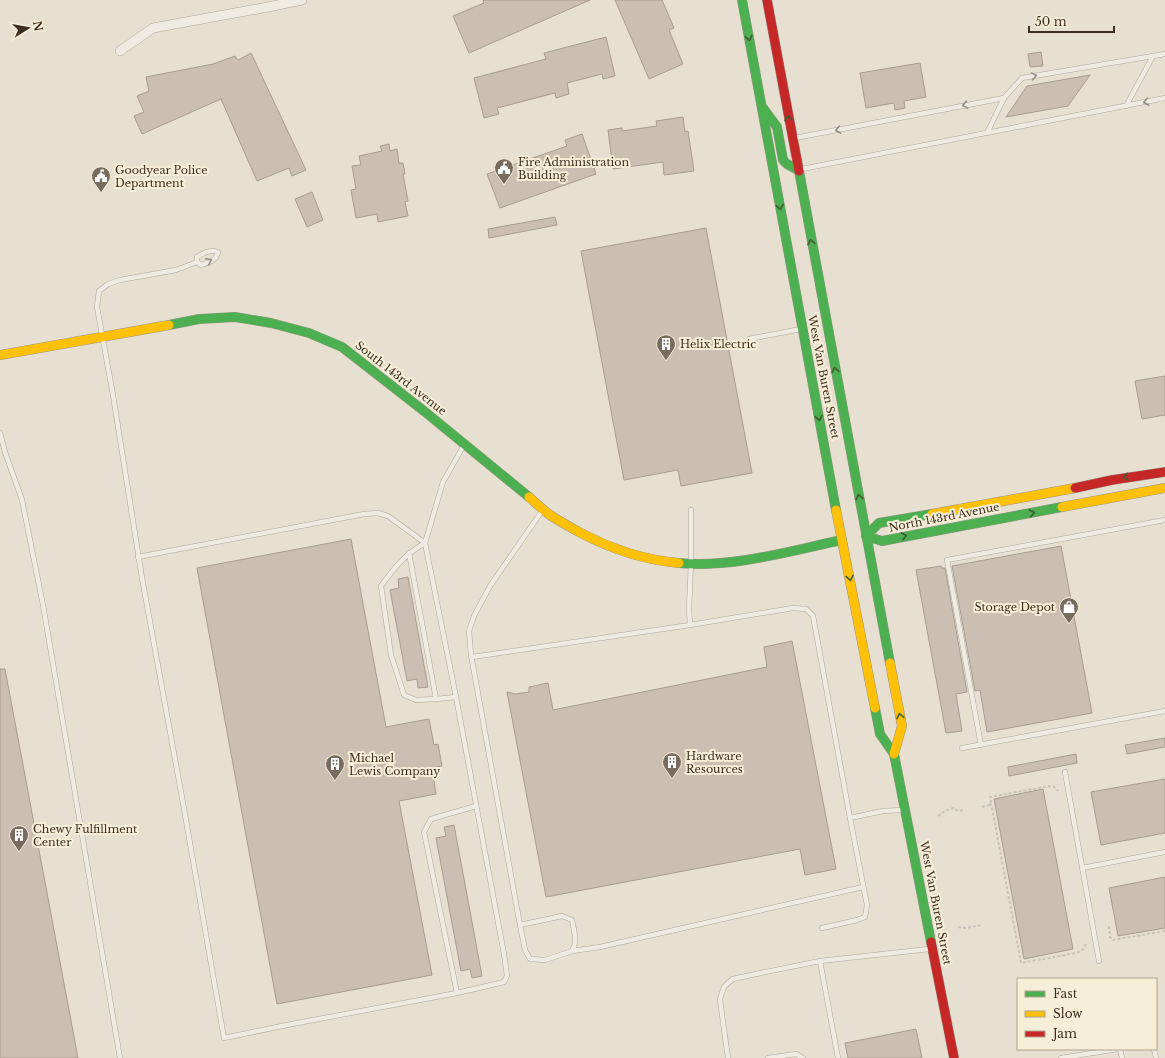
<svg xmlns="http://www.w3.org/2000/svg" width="1165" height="1058" font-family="'Libre Baskerville',serif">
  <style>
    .building { fill: #cbbfb2; stroke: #a89c90 }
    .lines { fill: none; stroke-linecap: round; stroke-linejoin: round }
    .lane-casing { stroke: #ada599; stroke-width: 5.5 }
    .street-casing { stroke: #ada599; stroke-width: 10 }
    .fast-casing { stroke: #9c958a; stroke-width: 10 }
    .slow-casing { stroke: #9c958a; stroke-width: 10 }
    .jam-casing { stroke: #9c958a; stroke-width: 10 }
    .path { stroke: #c8c2b9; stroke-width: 2; stroke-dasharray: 3 2; stroke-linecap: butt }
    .lane { stroke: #efebe3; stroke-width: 4.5 }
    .street { stroke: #efebe3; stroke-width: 9 }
    .fast { stroke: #4caf50; stroke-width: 9 }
    .slow { stroke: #ffc107; stroke-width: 9 }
    .jam { stroke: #c62828; stroke-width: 9 }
    .oneway { stroke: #425b31 }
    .oneway2 { stroke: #968c82 }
    .labels { text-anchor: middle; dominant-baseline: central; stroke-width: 4; stroke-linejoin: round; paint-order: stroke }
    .poi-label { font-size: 11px; fill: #3d2e20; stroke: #f7eed8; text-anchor: start }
    .street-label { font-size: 11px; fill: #3d2e20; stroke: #f7eed8 }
  </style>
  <rect width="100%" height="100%" fill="#e7e0d1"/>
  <g class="building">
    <polygon points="483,0 590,0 469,53 453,16 484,3"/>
    <polygon points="615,0 662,0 674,28 669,30 683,64 649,79"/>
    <polygon points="606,37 615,76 603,79 602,74 567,83 569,94 556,98 555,93 497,108 499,114 484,118 474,78 546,59 544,53"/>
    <polygon points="1041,52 1043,66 1030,67 1028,54"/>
    <polygon points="251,53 306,170 292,176 289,168 257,181 221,99 142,134 134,116 144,112 137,96 149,91 146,77 213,64 235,56 238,60"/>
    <polygon points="920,63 926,97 904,101 905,108 895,110 894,103 866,108 860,73"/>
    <polygon points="1090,75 1068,106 1006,117 1027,86"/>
    <polygon points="683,117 685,132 688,131 694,171 664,175 663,162 613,169 608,130 622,128 622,131 657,126 656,121"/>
    <polygon points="582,134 596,174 500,208 487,174 567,146 565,140"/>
    <polygon points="389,144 390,151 397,149 399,163 403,163 405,174 403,174 408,201 405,202 408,216 378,222 377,214 356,218 351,190 356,189 352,166 361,165 359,156 382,151 380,146"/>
    <polygon points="312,192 323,220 307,227 295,199"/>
    <polygon points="555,217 557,225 489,238 488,229"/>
    <polygon points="706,228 752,473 681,486 678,470 624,480 581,251"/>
    <polygon points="1165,376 1165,415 1142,419 1135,381"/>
    <polygon points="351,539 386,727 429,719 434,745 438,744 442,766 432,768 436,794 399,801 432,975 277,1004 197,568"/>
    <polygon points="1061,546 1092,713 987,732 980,690 975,691 952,566"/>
    <polygon points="941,566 942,568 945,568 967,692 956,694 962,731 946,733 916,570"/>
    <polygon points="408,577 428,687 418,688 417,679 407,681 390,590 399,588 398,579"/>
    <polygon points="792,641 836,869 805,875 800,849 546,897 507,692 515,694 529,692 529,687 548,683 553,710 767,667 764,647"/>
    <polygon points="0,669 5,669 78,1058 0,1058"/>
    <polygon points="1165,738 1165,747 1127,754 1125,745"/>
    <polygon points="1076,754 1077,763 1009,776 1008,767"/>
    <polygon points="1165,779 1165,833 1101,845 1091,792"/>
    <polygon points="1043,789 1073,949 1024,959 994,799"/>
    <polygon points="454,825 482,976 472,978 470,969 461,971 436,838 446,836 444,827"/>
    <polygon points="1165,877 1165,928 1118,936 1109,888"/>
    <polygon points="916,1029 922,1058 848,1058 845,1043"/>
  </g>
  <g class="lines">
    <g class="lane-casing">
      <g id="lane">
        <polyline points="1126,106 1153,56"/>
        <polyline points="987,133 1004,98 1022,78 1165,54"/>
        <polyline points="795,138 1004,98"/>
        <polyline points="802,169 1165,98"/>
        <path d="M197,262L201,265C210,262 216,261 218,252C210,249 204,253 197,257V262L176,270L120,280L108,284L99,291L97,307L113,395L142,578L183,803L224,1038L292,1024L457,993L504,982L507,976L504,954L456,697L436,699L416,700L404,695L391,655L381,586C395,567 404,555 425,543L443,482L464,445"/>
        <polyline points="749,339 801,329"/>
        <polyline points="0,433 5,452 22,500 43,605 120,1058"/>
        <polyline points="409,553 436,699"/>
        <polyline points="138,557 364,514 378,513 388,516 425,543 456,697"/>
        <polyline points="690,625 689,609 691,563 691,510"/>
        <polyline points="472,657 690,625 793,608 806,609 813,616 850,818"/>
        <polyline points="981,745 947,560 1165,520"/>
        <polyline points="962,748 1165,711"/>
        <polyline points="1065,772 1099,961"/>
        <polyline points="1082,868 1165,852"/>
        <path d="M520,925L562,916L572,920C574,931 578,942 572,951L545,960L530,959L525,950L520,925L471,655L469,631L474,616L490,586L542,511"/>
        <polyline points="822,928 857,920 865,917 867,905 850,818 883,811 902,810"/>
        <polyline points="572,951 600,947 863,887"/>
        <polyline points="457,993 424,832 431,819 476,806"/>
        <polyline points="1120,1049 1122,1058"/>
        <polyline points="1154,1049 1156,1058"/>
        <polyline points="728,1058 722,1015 720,999 724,987 728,983 733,979 751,975 820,961"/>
        <polyline points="768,1058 796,1054 803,1058"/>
        <polyline points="838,1058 820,961 929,949"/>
        <polyline points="1061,1058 1118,1049"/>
      </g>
    </g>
    <g class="street-casing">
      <polyline id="street" points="120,51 153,28 268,7 302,0"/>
    </g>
    <g class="fast-casing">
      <g id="fast">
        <polyline points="742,0 836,510"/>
        <polyline points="763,108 777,127 783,160 787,164 798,170"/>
        <polyline points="799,171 890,663"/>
        <polyline points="169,325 199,319 235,317 271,323 309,333 342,347 424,411 529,497"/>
        <polyline points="932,514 879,523 866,536 882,541 1062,507"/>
        <path d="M679,563C733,568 789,551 842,540"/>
        <polyline points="875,708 880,734 894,754 931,942"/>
      </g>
    </g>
    <g class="slow-casing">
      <g id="slow">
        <polyline points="0,355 169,325"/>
        <path d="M529,497C536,503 543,510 550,515C559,521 570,527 579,532C611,549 643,560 679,563"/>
        <polyline points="1062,507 1165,488"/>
        <polyline points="836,510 875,708"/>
        <polyline points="932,514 1075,488"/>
        <polyline points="890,663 902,726 894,754"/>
      </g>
    </g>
    <g class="jam-casing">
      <g id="jam">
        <polyline points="767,0 799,171"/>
        <polyline points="1075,488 1112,480 1165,472"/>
        <polyline points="931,942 954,1058"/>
      </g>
    </g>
    <g class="path">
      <path d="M990,803L992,808L1021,963L1076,953C1082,951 1085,949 1086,942"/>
      <polyline points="982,807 989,805 991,802 990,797 1049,786 1054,787 1058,791"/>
      <path d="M938,816C943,812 948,809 954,808L958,811L965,810"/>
      <polyline points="1109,926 1110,937 1113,940 1165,931"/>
      <polyline points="958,927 965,928 982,925"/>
    </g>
    <use href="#lane" class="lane"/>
    <use href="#street" class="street"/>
    <use href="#fast" class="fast"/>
    <use href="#slow" class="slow"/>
    <use href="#jam" class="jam"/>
  </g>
  <defs><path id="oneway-chevron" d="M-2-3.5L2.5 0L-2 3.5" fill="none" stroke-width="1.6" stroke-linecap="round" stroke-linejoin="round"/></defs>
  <g class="oneway">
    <use href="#oneway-chevron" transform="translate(749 38) rotate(79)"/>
    <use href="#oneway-chevron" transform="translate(788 118) rotate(-101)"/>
    <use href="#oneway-chevron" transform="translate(780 207) rotate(79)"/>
    <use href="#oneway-chevron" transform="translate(811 242) rotate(-101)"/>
    <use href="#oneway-chevron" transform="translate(835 370) rotate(-101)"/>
    <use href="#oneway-chevron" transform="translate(819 418) rotate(79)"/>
    <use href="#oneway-chevron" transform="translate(1126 477) rotate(172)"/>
    <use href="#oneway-chevron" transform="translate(859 497) rotate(-101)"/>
    <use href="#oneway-chevron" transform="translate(1032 513) rotate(-11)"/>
    <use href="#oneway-chevron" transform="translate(904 536) rotate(-11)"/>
    <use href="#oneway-chevron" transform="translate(850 578) rotate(79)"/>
    <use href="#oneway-chevron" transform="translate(900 716) rotate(-101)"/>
  </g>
  <g class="oneway2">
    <use href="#oneway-chevron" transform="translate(1034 76) rotate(-10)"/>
    <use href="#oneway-chevron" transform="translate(1146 102) rotate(169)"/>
    <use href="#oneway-chevron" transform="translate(965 105) rotate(169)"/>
    <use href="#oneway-chevron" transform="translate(838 130) rotate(169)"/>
    <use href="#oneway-chevron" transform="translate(209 261) rotate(-26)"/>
  </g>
  <defs>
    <g id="civic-pin" transform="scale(1)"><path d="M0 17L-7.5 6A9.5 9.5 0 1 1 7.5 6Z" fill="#786c5e" stroke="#f7eed8"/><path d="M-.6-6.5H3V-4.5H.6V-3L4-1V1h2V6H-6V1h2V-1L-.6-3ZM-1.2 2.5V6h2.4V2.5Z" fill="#fff"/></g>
    <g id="building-pin" transform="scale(1)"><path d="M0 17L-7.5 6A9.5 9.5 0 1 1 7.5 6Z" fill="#786c5e" stroke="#f7eed8"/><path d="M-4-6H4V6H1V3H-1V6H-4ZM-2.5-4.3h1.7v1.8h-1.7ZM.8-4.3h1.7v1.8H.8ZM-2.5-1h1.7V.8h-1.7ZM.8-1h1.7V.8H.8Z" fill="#fff"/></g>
    <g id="shop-pin" transform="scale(1)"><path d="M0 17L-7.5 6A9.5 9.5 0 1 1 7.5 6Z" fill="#786c5e" stroke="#f7eed8"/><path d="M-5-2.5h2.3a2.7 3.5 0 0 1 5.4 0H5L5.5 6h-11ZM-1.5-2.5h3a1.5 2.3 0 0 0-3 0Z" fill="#fff"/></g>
  </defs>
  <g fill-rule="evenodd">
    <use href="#civic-pin" x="504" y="168"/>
    <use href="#civic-pin" x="101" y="176"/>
    <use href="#building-pin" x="666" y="344"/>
    <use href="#shop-pin" x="1069" y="607"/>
    <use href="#building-pin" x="672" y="762"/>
    <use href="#building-pin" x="335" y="764"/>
    <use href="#building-pin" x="19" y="835"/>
  </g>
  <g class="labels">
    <g class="poi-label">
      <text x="518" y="162">Fire Administration<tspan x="518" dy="13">Building</tspan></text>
      <text x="115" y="170">Goodyear Police<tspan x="115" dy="13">Department</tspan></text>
      <text x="680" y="344">Helix Electric</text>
      <text x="1055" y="607" text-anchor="end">Storage Depot</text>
      <text x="686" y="756">Hardware<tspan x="686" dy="13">Resources</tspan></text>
      <text x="349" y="758">Michael<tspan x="349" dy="13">Lewis Company</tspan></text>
      <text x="33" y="829">Chewy Fulfillment<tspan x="33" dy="13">Center</tspan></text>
    </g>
    <g class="street-label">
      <text transform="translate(824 377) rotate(79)">West Van Buren Street</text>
      <text transform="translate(401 378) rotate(38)">South 143rd Avenue</text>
      <text transform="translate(944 517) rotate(-11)">North 143rd Avenue</text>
      <text transform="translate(936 903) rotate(79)">West Van Buren Street</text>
    </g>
  </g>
  <rect x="1017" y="978" width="140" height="72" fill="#f7eed8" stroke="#ada18e"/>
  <rect x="1025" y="991" width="20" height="6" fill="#4caf50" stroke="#ada18e"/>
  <text x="1053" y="998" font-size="12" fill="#3d2e20">Fast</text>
  <rect x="1025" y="1011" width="20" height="6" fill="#ffc107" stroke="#ada18e"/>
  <text x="1053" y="1018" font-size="12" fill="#3d2e20">Slow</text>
  <rect x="1025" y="1031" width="20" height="6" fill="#c62828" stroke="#ada18e"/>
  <text x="1053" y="1038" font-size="12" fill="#3d2e20">Jam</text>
  <g transform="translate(28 28) rotate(79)" stroke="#f7eed8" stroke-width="3" paint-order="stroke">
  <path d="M0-3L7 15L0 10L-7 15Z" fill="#3d2e20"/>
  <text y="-6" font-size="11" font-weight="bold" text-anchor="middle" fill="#3d2e20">N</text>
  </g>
  <path d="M1029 26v6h85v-6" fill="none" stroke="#3d2e20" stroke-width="2"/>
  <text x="1035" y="26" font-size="12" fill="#3d2e20" stroke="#f7eed8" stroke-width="3" paint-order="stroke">50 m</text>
</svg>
